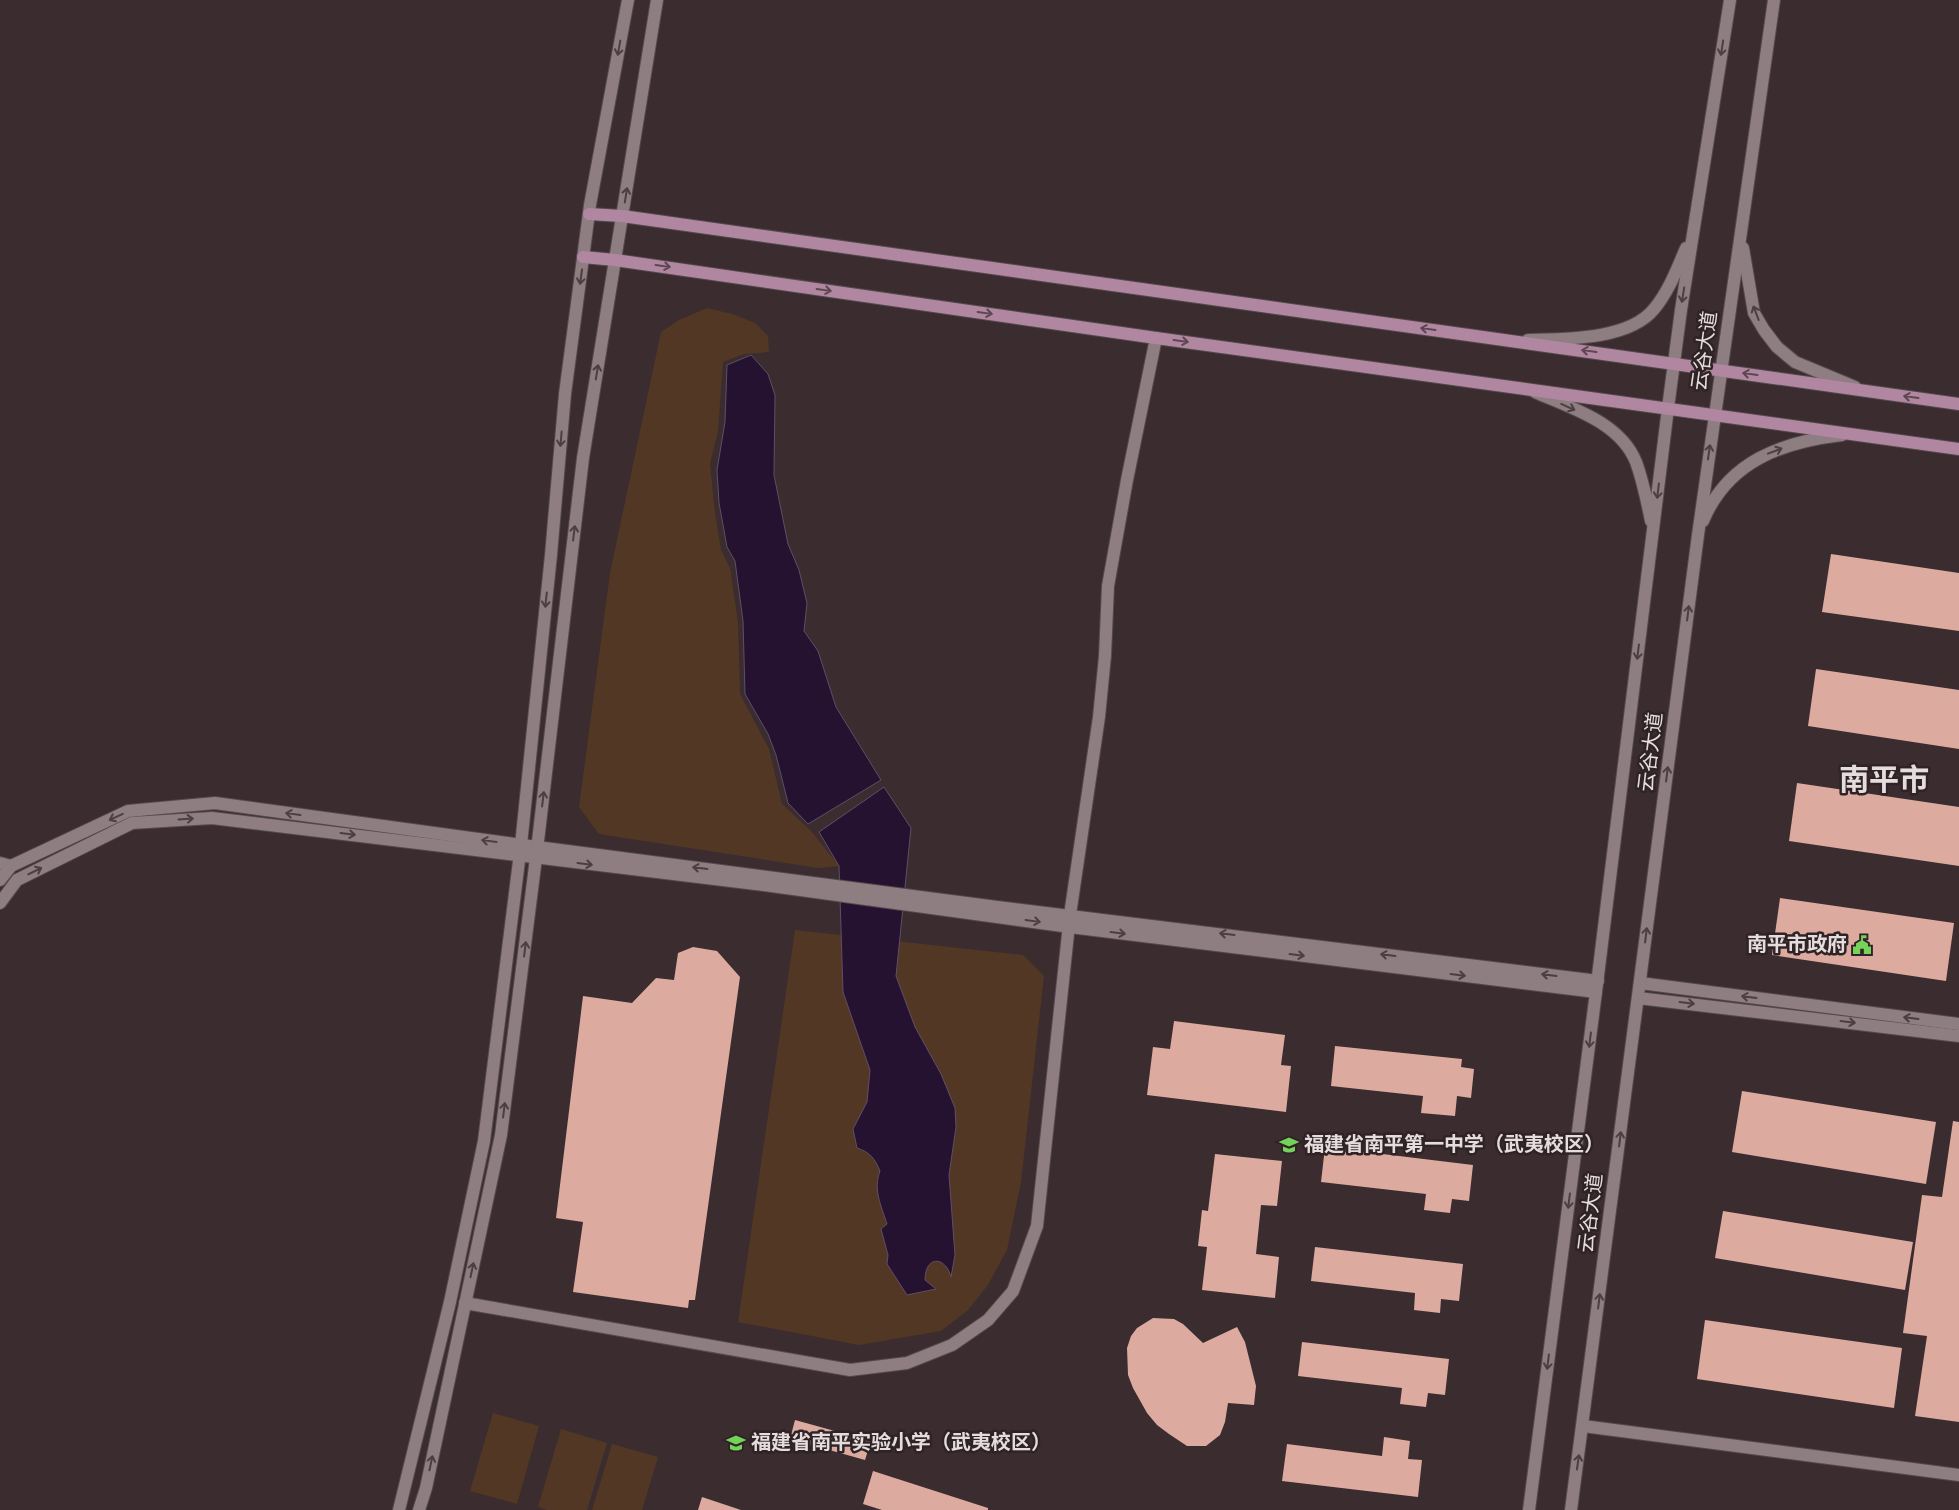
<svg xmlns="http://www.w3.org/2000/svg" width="1959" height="1510" font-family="Spectral,'Noto Sans SC',serif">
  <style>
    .green { fill: #523824 }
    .water { fill: #251231; stroke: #5f4f65 }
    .building { fill: #ddaaa0 }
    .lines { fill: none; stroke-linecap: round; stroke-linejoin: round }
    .street-casing { stroke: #54494b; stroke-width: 14 }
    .secondary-casing { stroke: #54494b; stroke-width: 14 }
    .primary-casing { stroke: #54494b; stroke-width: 14 }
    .street { stroke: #8e7d81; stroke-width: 12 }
    .secondary { stroke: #8e7d81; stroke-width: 12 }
    .primary { stroke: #b186a1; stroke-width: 12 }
    .oneway { stroke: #4c3e41 }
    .oneway2 { stroke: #5c4650 }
    .labels { text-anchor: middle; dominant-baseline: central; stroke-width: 5; stroke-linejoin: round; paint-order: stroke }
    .street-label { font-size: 20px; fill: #e5dcde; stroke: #2f2325 }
    .poi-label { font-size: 20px; font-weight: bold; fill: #e5dcde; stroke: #2f2325; text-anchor: start }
    .town-label { font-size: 30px; font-weight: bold; fill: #e5dcde; stroke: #2f2325 }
  </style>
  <rect width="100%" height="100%" fill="#3a2c2f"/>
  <g class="green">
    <polygon points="707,308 732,314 755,323 768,336 769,352 744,354 723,362 718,431 710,464 715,513 721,550 730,568 738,622 740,694 769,749 782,804 812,832 839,866 818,868 599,834 579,807 610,573 661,332 679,320"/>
    <polygon points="795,930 1023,955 1044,976 1021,1182 1007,1250 988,1285 968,1310 941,1331 859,1345 738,1322"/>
    <polygon points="493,1413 539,1426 517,1504 470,1491"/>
    <polygon points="561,1429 607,1443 587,1510 547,1510 538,1507"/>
    <polygon points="612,1444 658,1457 642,1510 592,1510"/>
  </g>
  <g class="water">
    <polygon points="751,355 768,374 775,395 774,475 788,544 799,570 807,603 804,631 818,651 836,707 881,780 808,824 788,803 776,755 768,734 745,694 743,621 735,561 727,547 719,503 717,470 725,422 727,365"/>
    <path d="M884,787L911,828L896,976L915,1027L941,1074L955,1108L956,1127L949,1175L955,1255L951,1277C945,1255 925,1256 925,1280L936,1289L907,1295L887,1264L888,1255L881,1229L887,1224C881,1205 873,1190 880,1171C875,1159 870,1152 857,1148L853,1129L867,1102L870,1070L843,992L839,866L819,832Z"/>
  </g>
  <g class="building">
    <polygon points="1831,554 1959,573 1959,631 1822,612"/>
    <polygon points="1816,669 1959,690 1959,749 1808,726"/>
    <polygon points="1797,783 1959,807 1959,866 1789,841"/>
    <polygon points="1780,898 1954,923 1946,981 1772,955"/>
    <polygon points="693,947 717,951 740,977 695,1300 689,1300 688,1308 573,1292 583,1222 556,1218 583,996 632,1003 656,978 674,980 678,953"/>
    <polygon points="1174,1021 1285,1035 1281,1065 1291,1066 1286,1112 1147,1095 1153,1047 1170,1049"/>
    <polygon points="1335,1046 1462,1059 1461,1067 1474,1069 1471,1098 1457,1096 1455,1116 1421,1113 1423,1096 1331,1086"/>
    <polygon points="1742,1091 1936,1122 1926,1184 1732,1152"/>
    <polygon points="1953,1121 1959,1122 1959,1422 1915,1416 1927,1336 1903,1333 1922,1195 1942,1197"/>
    <polygon points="1325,1147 1473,1165 1469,1201 1452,1199 1450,1213 1424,1210 1426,1194 1321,1182"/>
    <polygon points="1215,1154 1282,1161 1277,1206 1261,1205 1256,1254 1279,1257 1275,1298 1202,1290 1207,1247 1198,1246 1202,1210 1208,1211"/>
    <polygon points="1723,1211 1913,1242 1905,1290 1715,1258"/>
    <polygon points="1315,1247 1463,1264 1459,1301 1441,1299 1440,1313 1414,1310 1415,1293 1311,1281"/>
    <polygon points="1153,1318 1174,1319 1183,1324 1203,1343 1237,1327 1245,1342 1256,1386 1254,1405 1228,1403 1225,1422 1220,1435 1206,1446 1187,1446 1169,1434 1157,1425 1147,1413 1133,1388 1128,1375 1127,1348 1131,1336 1137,1328"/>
    <polygon points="1705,1320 1902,1348 1894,1408 1697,1379"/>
    <polygon points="1302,1342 1449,1359 1445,1395 1428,1393 1426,1407 1400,1404 1402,1388 1298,1376"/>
    <polygon points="795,1420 871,1441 865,1460 790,1439"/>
    <polygon points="1384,1437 1410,1441 1408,1459 1422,1460 1418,1497 1282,1481 1287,1444 1382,1456"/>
    <polygon points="873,1471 988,1508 988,1510 882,1510 863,1504"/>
    <polygon points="702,1497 741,1510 698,1510"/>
  </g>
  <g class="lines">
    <g class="street-casing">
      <g id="street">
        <polyline points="0,863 11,866"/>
        <polyline points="1583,1426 1959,1475"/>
      </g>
    </g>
    <g class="secondary-casing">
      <g id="secondary">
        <polyline points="1743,248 1754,313 1764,330 1777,347 1795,362 1855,387"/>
        <path d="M1528,340C1565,339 1629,340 1654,309C1669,291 1677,269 1686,248"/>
        <path d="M1535,392C1571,408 1620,422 1636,462C1643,481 1647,501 1651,521"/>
        <path d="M1703,521C1728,461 1782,442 1842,435"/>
        <polyline points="0,880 11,866 128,811 215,803 537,847 997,907 1598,981"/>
        <polyline points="0,903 17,880 132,823 212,818 764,885 1070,927 1596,992"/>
        <polyline points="1640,983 1959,1024"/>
        <polyline points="1638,998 1959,1036"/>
        <polyline points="465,1303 850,1370 907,1363 952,1345 988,1320 1013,1291 1037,1226 1070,915 1099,717 1105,656 1108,586 1127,480 1156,338"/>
        <polyline points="399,1510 450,1302 484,1141 521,845 551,555 565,394 590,205 628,0"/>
        <polyline points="419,1510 426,1488 501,1135 536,858 583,458 657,0"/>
        <polyline points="1529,1510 1596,992 1668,408 1681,310 1730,0"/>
        <polyline points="1571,1510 1698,535 1774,0"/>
      </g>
    </g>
    <g class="primary-casing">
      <g id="primary">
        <polyline points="589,214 622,216 1959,404"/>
        <polyline points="583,257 615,260 1156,338 1959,449"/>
      </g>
    </g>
    <use href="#street" class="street"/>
    <use href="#secondary" class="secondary"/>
    <use href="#primary" class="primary"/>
  </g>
  <defs><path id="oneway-shaft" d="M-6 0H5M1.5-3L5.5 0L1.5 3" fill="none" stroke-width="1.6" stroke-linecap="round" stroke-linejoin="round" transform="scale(1.25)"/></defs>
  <g class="oneway">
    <use href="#oneway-shaft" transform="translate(619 48) rotate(100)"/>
    <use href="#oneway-shaft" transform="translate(1722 48) rotate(99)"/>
    <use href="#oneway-shaft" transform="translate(626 195) rotate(-81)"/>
    <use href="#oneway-shaft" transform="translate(581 277) rotate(98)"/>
    <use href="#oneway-shaft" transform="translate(1683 295) rotate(99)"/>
    <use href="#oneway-shaft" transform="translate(1756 313) rotate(-111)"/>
    <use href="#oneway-shaft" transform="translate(597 372) rotate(-81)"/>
    <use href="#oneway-shaft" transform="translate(1568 407) rotate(24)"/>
    <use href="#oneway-shaft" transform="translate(561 439) rotate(95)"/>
    <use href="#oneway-shaft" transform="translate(1775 451) rotate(-21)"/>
    <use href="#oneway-shaft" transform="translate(1709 452) rotate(-82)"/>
    <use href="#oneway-shaft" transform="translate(1658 491) rotate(97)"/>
    <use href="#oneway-shaft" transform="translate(574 533) rotate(-83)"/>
    <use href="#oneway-shaft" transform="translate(546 600) rotate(96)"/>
    <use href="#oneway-shaft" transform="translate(1688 613) rotate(-83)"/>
    <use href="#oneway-shaft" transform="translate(1638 652) rotate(97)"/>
    <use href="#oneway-shaft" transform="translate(1667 774) rotate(-83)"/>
    <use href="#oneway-shaft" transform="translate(543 799) rotate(-83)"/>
    <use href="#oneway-shaft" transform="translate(293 814) rotate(-172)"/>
    <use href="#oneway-shaft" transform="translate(116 817) rotate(155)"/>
    <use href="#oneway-shaft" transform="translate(186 819) rotate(-4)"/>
    <use href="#oneway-shaft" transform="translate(348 834) rotate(7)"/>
    <use href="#oneway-shaft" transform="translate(489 841) rotate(-172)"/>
    <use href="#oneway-shaft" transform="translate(585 864) rotate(7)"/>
    <use href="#oneway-shaft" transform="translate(700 868) rotate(-173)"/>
    <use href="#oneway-shaft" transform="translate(35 871) rotate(-26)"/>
    <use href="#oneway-shaft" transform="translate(1033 921) rotate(8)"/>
    <use href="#oneway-shaft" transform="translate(1118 933) rotate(7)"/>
    <use href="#oneway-shaft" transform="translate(1227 934) rotate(-173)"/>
    <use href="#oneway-shaft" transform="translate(1646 935) rotate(-83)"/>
    <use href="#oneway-shaft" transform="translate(525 949) rotate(-83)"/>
    <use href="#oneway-shaft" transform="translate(1297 955) rotate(7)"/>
    <use href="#oneway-shaft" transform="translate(1388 955) rotate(-173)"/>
    <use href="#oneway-shaft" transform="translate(1458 975) rotate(7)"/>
    <use href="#oneway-shaft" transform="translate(1549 975) rotate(-173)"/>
    <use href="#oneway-shaft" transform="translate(1749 997) rotate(-173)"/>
    <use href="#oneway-shaft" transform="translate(1687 1003) rotate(7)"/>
    <use href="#oneway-shaft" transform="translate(1911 1018) rotate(-173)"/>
    <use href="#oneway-shaft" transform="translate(1848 1022) rotate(7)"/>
    <use href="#oneway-shaft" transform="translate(1590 1040) rotate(97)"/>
    <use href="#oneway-shaft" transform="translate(504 1110) rotate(-83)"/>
    <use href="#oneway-shaft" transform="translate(1620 1139) rotate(-83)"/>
    <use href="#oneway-shaft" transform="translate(1569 1201) rotate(97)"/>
    <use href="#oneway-shaft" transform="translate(472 1270) rotate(-78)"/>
    <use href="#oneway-shaft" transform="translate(1599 1301) rotate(-83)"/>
    <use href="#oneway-shaft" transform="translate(1548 1362) rotate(97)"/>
    <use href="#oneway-shaft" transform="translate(1578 1462) rotate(-82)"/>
    <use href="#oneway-shaft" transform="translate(431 1463) rotate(-78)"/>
  </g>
  <g class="oneway2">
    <use href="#oneway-shaft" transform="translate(663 266) rotate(8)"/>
    <use href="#oneway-shaft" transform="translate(824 290) rotate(8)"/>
    <use href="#oneway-shaft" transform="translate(985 313) rotate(8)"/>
    <use href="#oneway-shaft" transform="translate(1428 329) rotate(-172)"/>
    <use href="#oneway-shaft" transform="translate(1181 341) rotate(8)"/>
    <use href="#oneway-shaft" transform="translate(1589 351) rotate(-172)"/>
    <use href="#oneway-shaft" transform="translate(1750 374) rotate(-172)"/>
    <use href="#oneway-shaft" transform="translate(1911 397) rotate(-172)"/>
  </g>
  <defs>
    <g id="civic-bare" transform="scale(1.5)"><path d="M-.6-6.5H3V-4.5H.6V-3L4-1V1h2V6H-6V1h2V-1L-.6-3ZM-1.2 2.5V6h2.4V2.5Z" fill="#75d25b" stroke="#2f2325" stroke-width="2.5" paint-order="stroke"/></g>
    <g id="school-bare" transform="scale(1.5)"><path d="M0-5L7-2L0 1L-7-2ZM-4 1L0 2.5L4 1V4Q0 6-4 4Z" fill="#75d25b" stroke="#2f2325" stroke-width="2.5" paint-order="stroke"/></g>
  </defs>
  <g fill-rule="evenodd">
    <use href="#civic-bare" x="1862" y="945"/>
    <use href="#school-bare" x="1289" y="1145"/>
    <use href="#school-bare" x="736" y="1443"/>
  </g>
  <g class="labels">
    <g class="street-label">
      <text transform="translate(1705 351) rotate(-82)">云谷大道</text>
      <text transform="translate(1651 752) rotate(-83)">云谷大道</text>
      <text transform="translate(1591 1213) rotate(-83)">云谷大道</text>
    </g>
    <g class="poi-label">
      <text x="1847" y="945" text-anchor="end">南平市政府</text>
      <text x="1304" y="1145">福建省南平第一中学（武夷校区）</text>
      <text x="751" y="1443">福建省南平实验小学（武夷校区）</text>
    </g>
    <g class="town-label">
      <text x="1884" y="781">南平市</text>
    </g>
  </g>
</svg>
